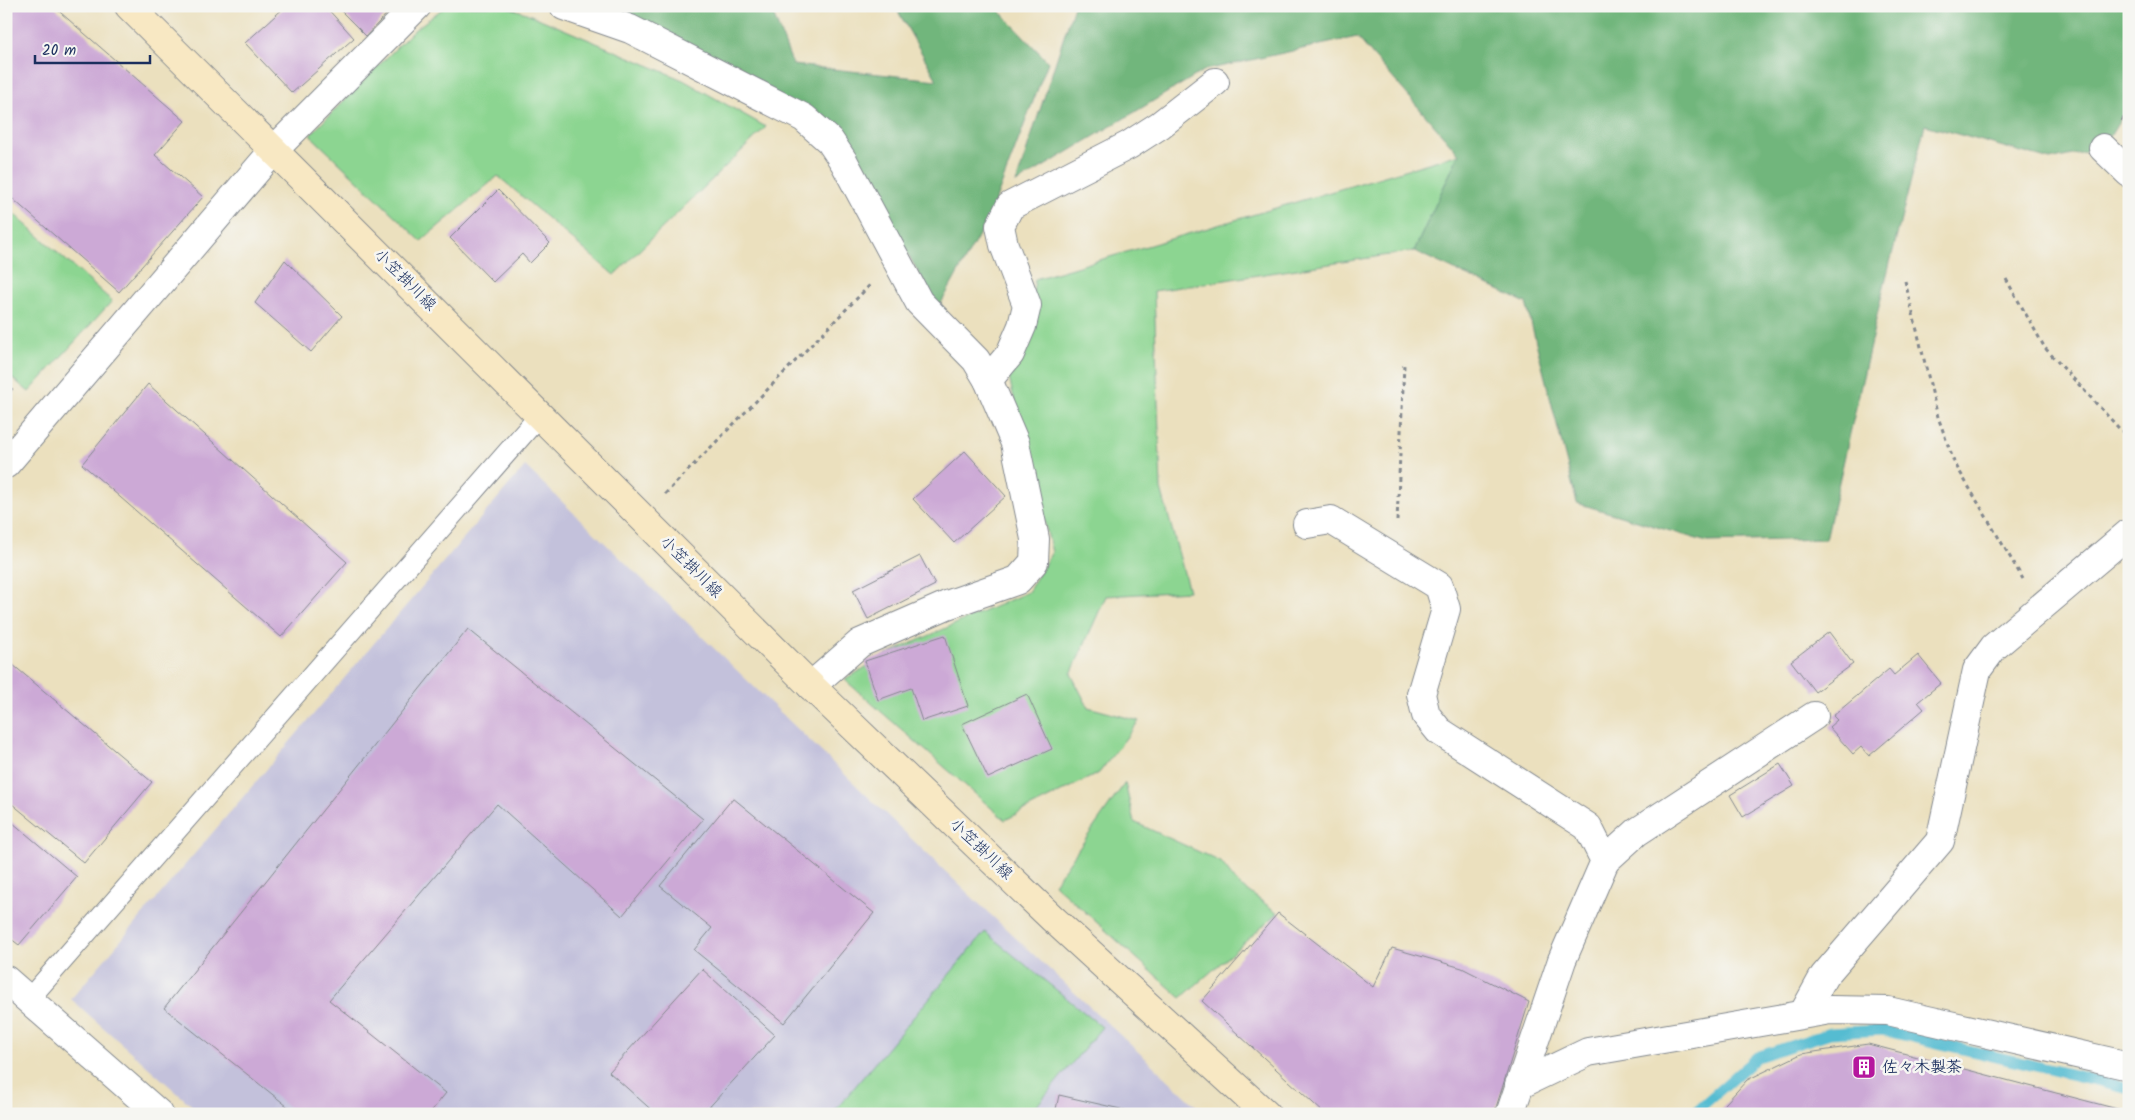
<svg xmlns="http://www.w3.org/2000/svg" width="2135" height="1120" font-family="Kalam,'Klee One',sans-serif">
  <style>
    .industrial { fill: #c3c1db }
    .green { fill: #8cd591; stroke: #548278 }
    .forest { fill: #71b67b; stroke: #46726c }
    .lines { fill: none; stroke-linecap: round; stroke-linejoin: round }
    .stream { stroke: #54bcd1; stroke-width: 11 }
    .building { fill: #cca9d6 }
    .service-casing { stroke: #83888e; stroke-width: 22 }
    .minor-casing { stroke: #83888e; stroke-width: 30 }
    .secondary-casing { stroke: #83888e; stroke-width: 30 }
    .path { stroke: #83888e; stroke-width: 3; stroke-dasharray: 4 4; stroke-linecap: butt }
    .service { stroke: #fff; stroke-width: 20 }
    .minor { stroke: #fff; stroke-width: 28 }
    .secondary { stroke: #f8e8c3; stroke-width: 28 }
    .labels { text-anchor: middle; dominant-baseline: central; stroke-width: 5; stroke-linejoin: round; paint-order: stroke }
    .street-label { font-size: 16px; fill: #1b2f5e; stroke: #f6f6f2 }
    .poi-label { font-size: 16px; font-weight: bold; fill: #1b2f5e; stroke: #f6f6f2; text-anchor: start }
  </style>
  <rect width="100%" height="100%" fill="#f6f6f2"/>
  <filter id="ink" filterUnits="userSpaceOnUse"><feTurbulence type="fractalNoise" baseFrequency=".02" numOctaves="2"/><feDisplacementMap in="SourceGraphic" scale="10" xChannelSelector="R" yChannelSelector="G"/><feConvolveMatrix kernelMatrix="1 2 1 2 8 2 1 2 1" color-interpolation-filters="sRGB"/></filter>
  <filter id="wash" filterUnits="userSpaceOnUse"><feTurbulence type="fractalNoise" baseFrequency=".0096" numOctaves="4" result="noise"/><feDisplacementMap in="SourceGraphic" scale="20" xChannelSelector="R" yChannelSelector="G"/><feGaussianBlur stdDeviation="1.12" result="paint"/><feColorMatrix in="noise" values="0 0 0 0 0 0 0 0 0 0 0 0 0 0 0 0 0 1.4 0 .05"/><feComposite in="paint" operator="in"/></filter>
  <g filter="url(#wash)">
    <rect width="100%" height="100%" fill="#ebe0be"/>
    <polygon class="industrial" points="525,466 976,901 1205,1114 201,1114 71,999"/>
    <g class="green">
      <polygon points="446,6 505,6 526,13 683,80 766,127 614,275 498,176 421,241 310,135 413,31"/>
      <polygon points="1459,154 1414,251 1154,291 1161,489 1189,591 1106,596 1071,674 1088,707 1139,721 1099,773 1005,820 845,680 885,655 1028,592 1052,552 1009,378 1027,334 1035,279"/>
      <polygon points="6,207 112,301 29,392 6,373"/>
      <polygon points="1125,783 1134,822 1221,862 1238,884 1278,913 1181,998 1054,884"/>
      <polygon points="985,932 1102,1027 1030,1114 832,1114"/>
    </g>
    <g class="forest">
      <polygon points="585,6 770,6 793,65 937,80 895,6 995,6 1048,62 990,215 939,307 830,122 643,30"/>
      <polygon points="1074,6 2129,6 2129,105 2103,148 2050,160 1925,125 1880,302 1826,539 1707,542 1577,503 1526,303 1414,251 1459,154 1357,37 1205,70 1016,183"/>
    </g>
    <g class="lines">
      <polyline class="stream" points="1693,1114 1757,1057 1830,1033 1882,1030 2129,1088"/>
    </g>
    <g id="blocks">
      <g class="building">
        <polygon points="6,6 53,6 185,121 155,155 203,197 119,292 6,193"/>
        <polygon points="286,6 325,6 354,38 292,93 245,43"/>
        <polygon points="340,6 394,6 366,36 338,8"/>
        <polygon points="498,190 550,243 530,263 522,254 493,282 450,238"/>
        <polygon points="285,260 342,316 311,352 255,303"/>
        <polygon points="6,384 13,389 6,397"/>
        <polygon points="148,384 347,562 281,637 82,464"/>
        <polygon points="965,451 1006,496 954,543 913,499"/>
        <polygon points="920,556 935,585 868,619 853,590"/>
        <polygon points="468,629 703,819 622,916 497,804 329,1000 446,1093 429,1114 297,1114 164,1008"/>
        <polygon points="1829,632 1853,664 1815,692 1791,661"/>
        <polygon points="945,635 968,706 922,721 911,688 878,700 865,661"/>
        <polygon points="1918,655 1941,683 1918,702 1924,709 1869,756 1861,747 1853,754 1829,727 1837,720 1833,716 1889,669 1894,675"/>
        <polygon points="6,659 152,782 84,863 6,799"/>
        <polygon points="1027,694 1052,749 988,778 962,724"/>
        <polygon points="1780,764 1794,786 1743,817 1730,795"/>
        <polygon points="733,798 874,913 784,1023 694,950 712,928 660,886"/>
        <polygon points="6,817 77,877 19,945 6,935"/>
        <polygon points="1278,913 1373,987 1392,948 1462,968 1529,1002 1494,1114 1325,1114 1202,1001"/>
        <polygon points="702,969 775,1035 703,1114 656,1114 609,1072"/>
        <polygon points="1868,1044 2129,1112 2129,1114 1716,1114 1747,1080 1801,1054"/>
        <polygon points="1059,1095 1125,1110 1125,1114 1055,1114"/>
      </g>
    </g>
  </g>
  <g filter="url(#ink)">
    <use href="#blocks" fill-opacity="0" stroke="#83888e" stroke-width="1"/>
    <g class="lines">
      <g class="service-casing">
        <polyline id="service" points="29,999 540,415"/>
      </g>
      <g class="minor-casing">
        <g id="minor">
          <polyline points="564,6 630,29 804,118 830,141 844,162 919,302 976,360 988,380 1015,443 1035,539 1034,562 1018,580 947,605 860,643 811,686"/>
          <polyline points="2103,148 2129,173"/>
          <polyline points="988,380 1010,354 1022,326 1027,305 1004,245 1000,226 1010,206 1129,145 1160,125 1215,82"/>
          <polyline points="6,464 274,150 417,6"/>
          <polyline points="1307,524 1331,520 1439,586 1446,609 1421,694 1426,715 1439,731 1588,827 1605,861 1562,960 1510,1114"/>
          <polyline points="1605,861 1637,832 1814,716"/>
          <polyline points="6,980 159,1114"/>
          <polyline points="1803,1014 1824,976 1940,841 1977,670 1994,647 2129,533"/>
          <polyline points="1519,1085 1588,1052 1830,1010 1888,1011 2129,1066"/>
        </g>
      </g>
      <g class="secondary-casing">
        <polyline id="secondary" points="129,6 811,686 1052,918 1266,1114"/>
      </g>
      <g class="path">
        <polyline points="2122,121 2129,111"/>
        <polyline points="2006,279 2045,348 2129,439"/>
        <polyline points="1905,281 1938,417 1954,462 2023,579"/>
        <polyline points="665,494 871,284"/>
        <polyline points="1397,521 1404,365"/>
      </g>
      <use href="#service" class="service"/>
      <use href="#minor" class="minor"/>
      <use href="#secondary" class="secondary"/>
    </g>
  </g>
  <defs>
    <g id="building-square" transform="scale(1.25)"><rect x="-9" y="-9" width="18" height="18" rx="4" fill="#b5179e" stroke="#f6f6f2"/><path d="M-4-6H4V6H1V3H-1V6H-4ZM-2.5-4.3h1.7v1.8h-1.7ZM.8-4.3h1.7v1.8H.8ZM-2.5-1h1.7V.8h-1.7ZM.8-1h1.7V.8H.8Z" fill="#fff"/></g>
  </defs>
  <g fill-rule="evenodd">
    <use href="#building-square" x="1864" y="1067"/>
  </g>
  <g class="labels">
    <g class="street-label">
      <text transform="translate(405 280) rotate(45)">小笠掛川線</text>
      <text transform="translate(691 567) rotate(45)">小笠掛川線</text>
      <text transform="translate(981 849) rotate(44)">小笠掛川線</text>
    </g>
    <g class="poi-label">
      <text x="1882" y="1067">佐々木製茶</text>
    </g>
  </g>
  <rect width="2135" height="1120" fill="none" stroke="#f6f6f2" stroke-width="25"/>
  <path d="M35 55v8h115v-8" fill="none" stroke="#1b2f5e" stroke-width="2.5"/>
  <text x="42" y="55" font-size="15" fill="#1b2f5e" stroke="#f6f6f2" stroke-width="4" paint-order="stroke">20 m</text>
</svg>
